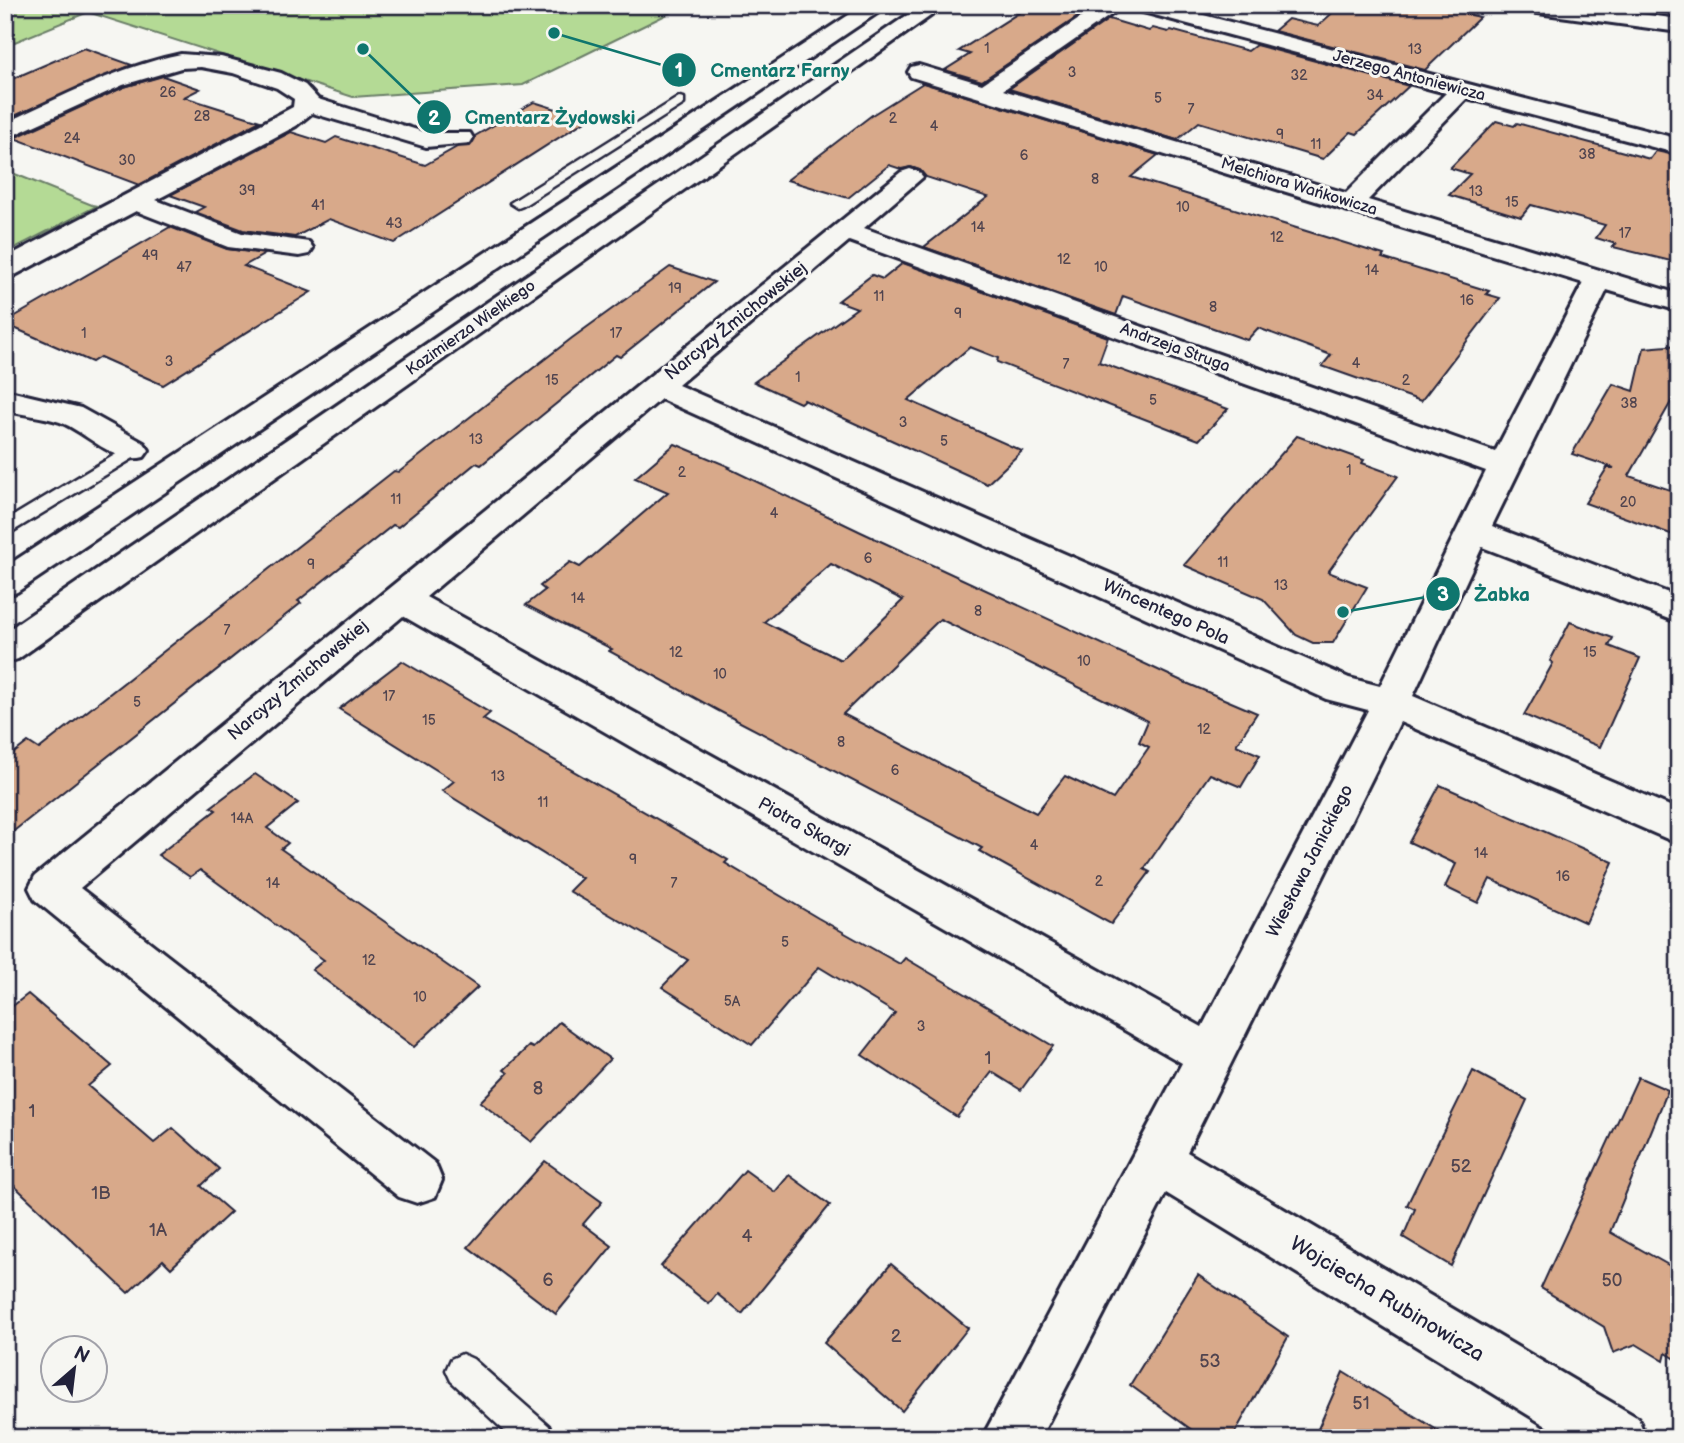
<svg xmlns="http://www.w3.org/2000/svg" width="1684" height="1443" font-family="'Balsamiq Sans',sans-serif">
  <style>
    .green { fill: #b4da95; stroke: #6b7e68; stroke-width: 2 }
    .building { fill: #d8a98a; stroke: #22223b; stroke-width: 2; fill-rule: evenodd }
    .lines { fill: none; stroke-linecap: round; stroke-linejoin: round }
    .service-casing { stroke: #22223b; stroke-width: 5 }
    .minor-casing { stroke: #22223b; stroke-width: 6 }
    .secondary-casing { stroke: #22223b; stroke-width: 6 }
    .service { fill: #f6f6f2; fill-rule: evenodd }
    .minor { fill: #f6f6f2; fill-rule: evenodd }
    .secondary { fill: #f6f6f2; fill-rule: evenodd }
    .labels { text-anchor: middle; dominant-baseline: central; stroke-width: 6; stroke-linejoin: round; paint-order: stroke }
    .number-label { font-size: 14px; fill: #50444f }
    .far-street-label { font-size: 16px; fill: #22223b; stroke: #f6f6f2 }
    .street-label { font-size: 18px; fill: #22223b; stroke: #f6f6f2 }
    .near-number-label { font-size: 18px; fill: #50444f }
    .near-street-label { font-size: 21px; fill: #22223b; stroke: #f6f6f2 }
    .leader { fill: none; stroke: #0f766e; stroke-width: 2.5 }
    .callout-dot { fill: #0f766e; stroke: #f6f6f2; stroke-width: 2.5 }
    .mark-label { font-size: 21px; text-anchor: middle; font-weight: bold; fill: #fff }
    .callout-label { font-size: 19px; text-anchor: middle; font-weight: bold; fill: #0f766e; stroke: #f6f6f2; stroke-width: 6; stroke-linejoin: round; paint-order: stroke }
  </style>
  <rect width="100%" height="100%" fill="#f6f6f2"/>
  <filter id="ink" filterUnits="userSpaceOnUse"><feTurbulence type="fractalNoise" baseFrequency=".0143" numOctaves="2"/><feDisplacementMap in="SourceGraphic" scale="14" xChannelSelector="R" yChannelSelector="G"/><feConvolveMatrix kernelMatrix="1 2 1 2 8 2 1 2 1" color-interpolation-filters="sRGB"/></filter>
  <g filter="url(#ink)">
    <g class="green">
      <polygon points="5,5 686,5 523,85 353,97 88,12 5,46"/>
      <polygon points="5,170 92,205 97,206 5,253"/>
    </g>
    <g class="building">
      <polygon points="1031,5 1060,5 1085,12 982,81 945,70 970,54 959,51"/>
      <polygon points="1341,5 1426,5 1480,17 1425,70 1274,31 1288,19 1318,26"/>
      <polygon points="1109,19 1149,31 1153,28 1168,32 1171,30 1248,51 1256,45 1409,86 1357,134 1351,132 1323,159 1199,122 1177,140 1009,89"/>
      <polygon points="84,48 132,65 5,120 5,82"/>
      <polygon points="163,76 200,89 184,97 260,121 139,185 14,138 124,87"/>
      <polygon points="923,83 1158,155 1131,177 1384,255 1382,258 1489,291 1486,294 1500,298 1421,401 1322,366 1331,355 1258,328 1247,340 1123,296 1116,315 924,247 988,197 926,177 920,170 911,167 901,169 889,165 848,198 787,180 872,115"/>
      <polygon points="534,102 588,119 394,243 329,219 295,237 243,230 195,212 204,207 170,195 291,132 326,143 336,137 425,165 457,147 470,146 475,136"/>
      <polygon points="1496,121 1514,126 1517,123 1650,159 1656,151 1679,156 1679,263 1613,247 1616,244 1596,238 1605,225 1531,205 1521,217 1449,195 1470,174 1450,168"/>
      <polygon points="170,227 227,249 265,254 244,266 311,292 163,385 100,357 92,362 5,324 5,322"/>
      <polygon points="903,263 1108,337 1099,362 1228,409 1199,440 997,362 998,358 970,347 908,400 1022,451 987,484 804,400 800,403 754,382 857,308 838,301 872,275 883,279"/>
      <polygon points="670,267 714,282 620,357 616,355 481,465 476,463 398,527 393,525 298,601 301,603 5,838 5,760 28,742 39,749 394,471 399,472 572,338"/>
      <polygon points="1679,345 1679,388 1629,476 1679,493 1679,537 1585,503 1607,468 1614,468 1572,454 1613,384 1634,391 1644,348"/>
      <polygon points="1297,436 1364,460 1362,463 1398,476 1328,572 1367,587 1333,643 1313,643 1296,635 1263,599 1184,565"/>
      <path d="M675,444L730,467L728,468L861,532L1184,682L1257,713L1236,745L1260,755L1241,787L1210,774L1144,869L1150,872L1111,924L979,851L982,848L717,710L609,651L612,649L526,605L545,590L540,586L570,562L580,567L668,492L635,478ZM831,564L903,600L841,660L764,622ZM940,619L1148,721L1139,742L1149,747L1113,799L1065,776L1036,813L843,714Z"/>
      <polygon points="1570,622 1613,638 1609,646 1640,658 1600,747 1524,715 1553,663 1550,661"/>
      <polygon points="402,661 490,713 483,719 728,860 725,863 818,918 900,964 905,958 1053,1046 1021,1090 992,1072 957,1117 862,1055 895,1013 819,967 752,1045 662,987 688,960 569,891 582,878 442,791 454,781 339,709"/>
      <polygon points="255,774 298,803 267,828 288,843 281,849 478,987 414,1047 312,970 324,960 200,870 190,877 158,855 216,810 211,807"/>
      <polygon points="1440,785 1613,862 1586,923 1490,879 1478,903 1445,887 1456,864 1409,842"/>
      <polygon points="28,994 112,1066 88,1086 154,1143 173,1128 219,1169 201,1186 231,1212 171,1268 163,1260 128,1293 5,1177 5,1012"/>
      <polygon points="559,1022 610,1059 531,1142 480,1102 508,1073 504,1070 529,1046 533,1048"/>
      <polygon points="1473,1071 1527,1100 1451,1266 1403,1237 1415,1209 1407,1205"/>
      <polygon points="1638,1077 1668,1090 1610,1232 1679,1271 1679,1361 1666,1353 1664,1361 1636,1344 1613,1353 1604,1327 1541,1288"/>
      <polygon points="545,1161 602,1202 583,1224 612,1246 556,1314 468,1247"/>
      <polygon points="745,1170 775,1192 789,1175 830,1205 742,1314 717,1294 709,1304 661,1266"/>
      <polygon points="891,1264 968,1328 902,1411 824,1343"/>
      <polygon points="1198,1275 1288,1337 1232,1438 1203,1438 1130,1385"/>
      <polygon points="1343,1372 1450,1438 1314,1438"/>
    </g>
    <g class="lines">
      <g class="service-casing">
        <g id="service">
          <polygon points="679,97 684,98 684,104 523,206 518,208 510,203"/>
          <polygon points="133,444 140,446 142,450 140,454 5,536 5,521"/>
          <polygon points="462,1354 473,1359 549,1426 553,1438 512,1438 451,1381 446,1370 451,1359"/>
        </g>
      </g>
      <g class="minor-casing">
        <g id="minor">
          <path d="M1100,5H1125L1003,90L1346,193L1446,93L1132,9L1129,5H1165L1679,139V154L1467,98L1368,200L1679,294V311L1607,290L1492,526L1679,597V623L1482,547L1413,696L1679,810V844L1400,722L1187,1152L1638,1418L1646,1438H1566L1166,1193L1040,1438H982L1182,1063L403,616L80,888L435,1163L442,1180L435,1197L417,1203L399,1197L35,900L29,888L35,876L901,172L910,169L919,172L923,177L864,228L1495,452L1583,283L911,77L908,72L911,67L919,65L982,84ZM849,241L1486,471L1380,686L1349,678L678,385ZM661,399L1326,699L1368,710L1202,1027L426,597Z"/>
          <polygon points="1513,5 1572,5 1679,19 1679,32 1523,11 1516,9"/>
          <path d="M181,54L221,57L281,73L305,85L318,99L427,133H470L473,138L470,143L426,147L312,113L296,126L156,200L242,233L309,242L313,248L309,254L299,256L228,247L136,211L15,275L5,277V258L293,107L294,99L277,88L233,73L201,67L181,68L123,85L5,139V123C63,96 118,67 181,54Z"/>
          <path d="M5,390L81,408L144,443L149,450L144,457C114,465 87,432 60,422C42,416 23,415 5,410Z"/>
        </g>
      </g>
      <g class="secondary-casing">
        <g id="secondary">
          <polygon points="864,5 889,5 17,592 5,596 5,567"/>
          <polygon points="922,5 946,5 18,659 5,663 5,632"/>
        </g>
      </g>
      <use href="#service" class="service"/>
      <use href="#minor" class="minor"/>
      <use href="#secondary" class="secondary"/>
    </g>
  </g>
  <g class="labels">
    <g class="number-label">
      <text x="987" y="48">1</text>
      <text x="1415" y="49">13</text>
      <text x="1072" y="72">3</text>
      <text x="1299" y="75">32</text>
      <text x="168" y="92">26</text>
      <text x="1375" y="95">34</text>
      <text x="1158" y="98">5</text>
      <text x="1191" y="109">7</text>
      <text x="202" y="116">28</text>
      <text x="893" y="118">2</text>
      <text x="934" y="126">4</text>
      <text x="1280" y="134">9</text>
      <text x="72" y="138">24</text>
      <text x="1316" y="144">11</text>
      <text x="1587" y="154">38</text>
      <text x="1024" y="155">6</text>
      <text x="127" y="160">30</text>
      <text x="1095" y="179">8</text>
      <text x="247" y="190">39</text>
      <text x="1476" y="191">13</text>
      <text x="1512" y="202">15</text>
      <text x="318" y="205">41</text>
      <text x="1183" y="207">10</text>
      <text x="394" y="223">43</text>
      <text x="978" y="227">14</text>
      <text x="1625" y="233">17</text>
      <text x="1277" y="237">12</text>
      <text x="150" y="255">49</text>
      <text x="1064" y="259">12</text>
      <text x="184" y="267">47</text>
      <text x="1101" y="267">10</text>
      <text x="1372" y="270">14</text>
      <text x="675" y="288">19</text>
      <text x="879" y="296">11</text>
      <text x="1467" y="300">16</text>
      <text x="1213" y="307">8</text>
      <text x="958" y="313">9</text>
      <text x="84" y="333">1</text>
      <text x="616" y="333">17</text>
      <text x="169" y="361">3</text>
      <text x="1356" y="363">4</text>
      <text x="1066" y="364">7</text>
      <text x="798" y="377">1</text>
      <text x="552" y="380">15</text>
      <text x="1406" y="380">2</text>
      <text x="1153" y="400">5</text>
      <text x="1629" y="403">38</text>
      <text x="903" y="422">3</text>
      <text x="476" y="439">13</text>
      <text x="944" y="441">5</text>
      <text x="1349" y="470">1</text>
      <text x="682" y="472">2</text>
      <text x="396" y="499">11</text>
      <text x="1628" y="502">20</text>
      <text x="774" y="513">4</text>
      <text x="868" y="558">6</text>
      <text x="1223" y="562">11</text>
      <text x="311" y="564">9</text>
      <text x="1281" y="585">13</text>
      <text x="578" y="598">14</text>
      <text x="978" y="611">8</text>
      <text x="227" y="630">7</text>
      <text x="676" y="652">12</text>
      <text x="1590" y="652">15</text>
      <text x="1084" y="661">10</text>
      <text x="720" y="674">10</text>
      <text x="389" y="696">17</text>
      <text x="137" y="702">5</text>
      <text x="429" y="720">15</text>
      <text x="1204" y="729">12</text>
      <text x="841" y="742">8</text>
      <text x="895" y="770">6</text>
      <text x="498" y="776">13</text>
      <text x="543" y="802">11</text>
      <text x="242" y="818">14A</text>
      <text x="1034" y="845">4</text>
      <text x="1481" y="853">14</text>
      <text x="633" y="859">9</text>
      <text x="1563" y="876">16</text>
      <text x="1099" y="881">2</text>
      <text x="273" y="883">14</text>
      <text x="674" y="883">7</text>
      <text x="785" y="942">5</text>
      <text x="369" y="960">12</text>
      <text x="420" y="997">10</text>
      <text x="732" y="1001">5A</text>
      <text x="921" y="1026">3</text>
    </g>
    <g class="far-street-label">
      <text transform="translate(1409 76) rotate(15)">Jerzego Antoniewicza</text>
      <text transform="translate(1299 187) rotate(17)">Melchiora Wańkowicza</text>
      <text transform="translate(471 328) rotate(-35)">Kazimierza Wielkiego</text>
      <text transform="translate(1175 348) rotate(20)">Andrzeja Struga</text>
    </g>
    <g class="street-label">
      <text transform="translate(736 321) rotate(-39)">Narcyzy Żmichowskiej</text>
      <text transform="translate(1166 612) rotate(24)">Wincentego Pola</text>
      <text transform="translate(298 680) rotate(-40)">Narcyzy Żmichowskiej</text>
      <text transform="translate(804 827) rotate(29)">Piotra Skargi</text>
      <text transform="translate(1310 861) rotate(-63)">Wiesława Janickiego</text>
    </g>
    <g class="near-number-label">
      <text x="988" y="1058">1</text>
      <text x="538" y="1088">8</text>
      <text x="32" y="1111">1</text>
      <text x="1461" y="1166">52</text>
      <text x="101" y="1193">1B</text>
      <text x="158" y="1230">1A</text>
      <text x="747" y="1236">4</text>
      <text x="548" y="1280">6</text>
      <text x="1612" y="1280">50</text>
      <text x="896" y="1336">2</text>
      <text x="1210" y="1361">53</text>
      <text x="1361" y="1403">51</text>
    </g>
    <g class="near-street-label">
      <text transform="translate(1387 1299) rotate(31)">Wojciecha Rubinowicza</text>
    </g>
  </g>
  <path class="leader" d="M554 33L679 70M363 49L434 117M1343 612L1443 594"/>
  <g class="callout-dot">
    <circle cx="554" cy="33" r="7"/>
    <circle cx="363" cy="49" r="7"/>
    <circle cx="1343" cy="612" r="7"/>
    <circle cx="679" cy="70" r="18"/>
    <circle cx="434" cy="117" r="18"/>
    <circle cx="1443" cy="594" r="18"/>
  </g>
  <g class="mark-label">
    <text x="679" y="77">1</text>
    <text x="434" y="125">2</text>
    <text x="1443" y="601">3</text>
  </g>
  <g class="callout-label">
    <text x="780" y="77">Cmentarz Farny</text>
    <text x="550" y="124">Cmentarz Żydowski</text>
    <text x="1502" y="601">Żabka</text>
  </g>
  <rect width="1684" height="1443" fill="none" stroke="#f6f6f2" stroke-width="28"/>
  <rect x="14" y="14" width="1656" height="1415" fill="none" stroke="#22223b" stroke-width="2.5" filter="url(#ink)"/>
  <g transform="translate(74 1369) rotate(28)"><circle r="33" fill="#f6f6f2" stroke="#a1a1a9" stroke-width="2"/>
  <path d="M0-5L12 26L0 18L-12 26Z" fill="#22223b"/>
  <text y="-10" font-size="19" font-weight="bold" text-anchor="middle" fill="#22223b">N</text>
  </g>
</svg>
